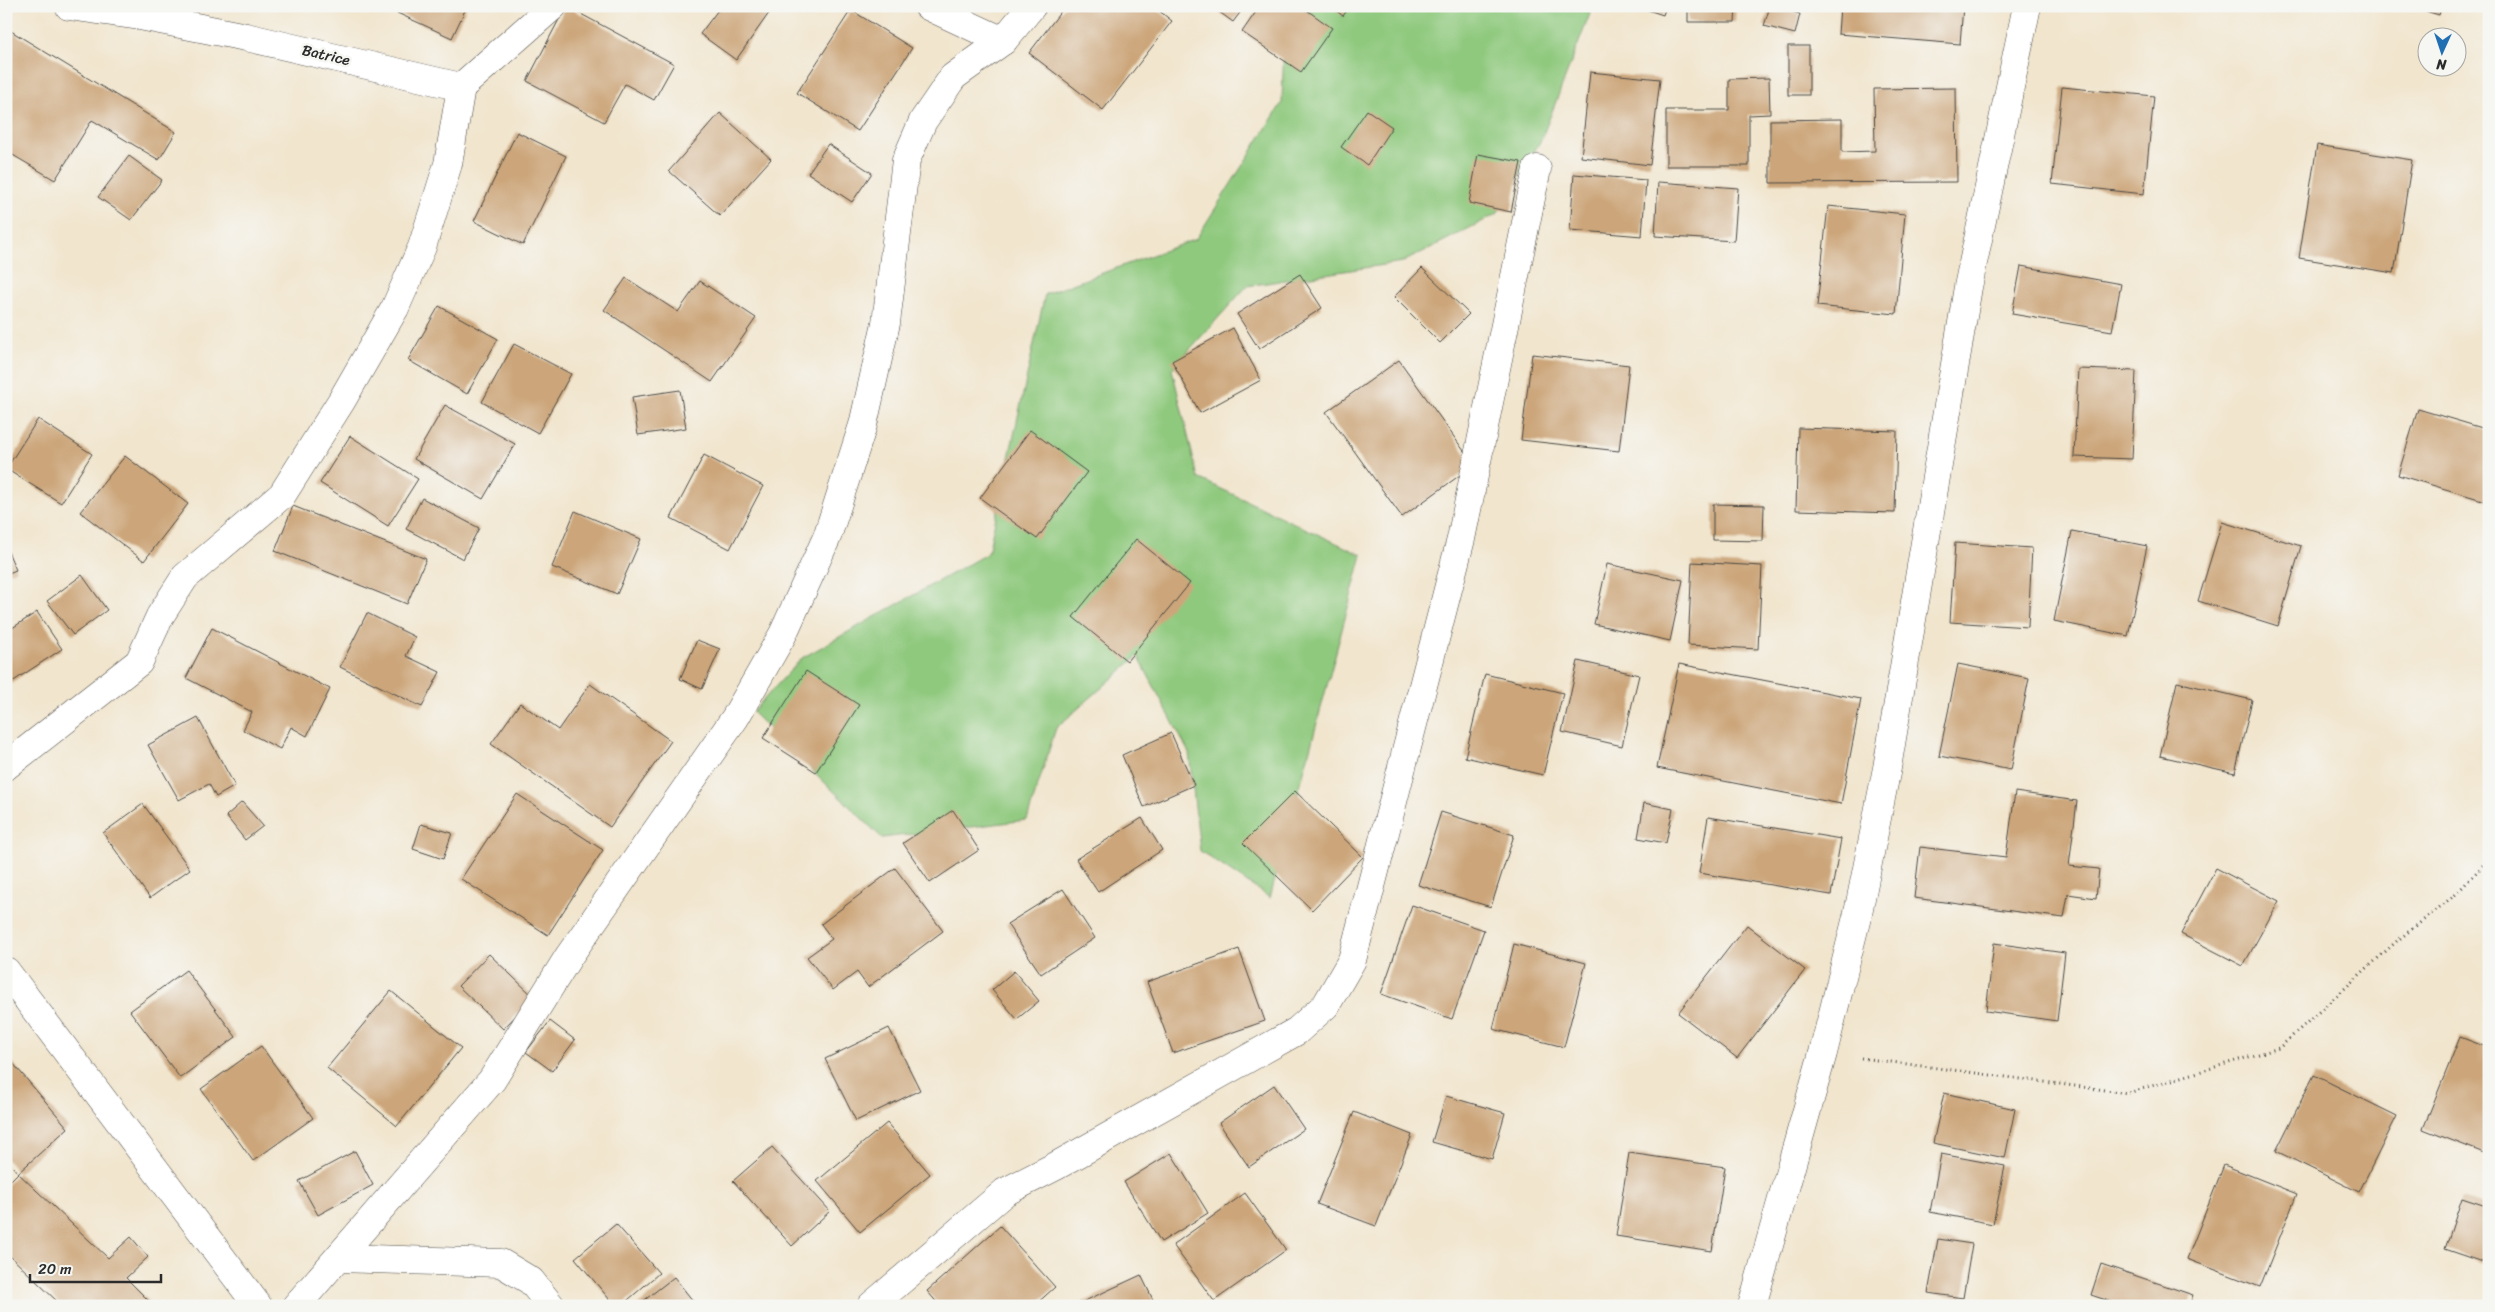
<svg xmlns="http://www.w3.org/2000/svg" width="2495" height="1312" font-family="Sriracha,sans-serif">
  <style>
    .green { fill: #8fc97e; stroke: #5d7a54 }
    .building { fill: #cca67a }
    .lines { fill: none; stroke-linecap: round; stroke-linejoin: round }
    .minor-casing { stroke: #494743; stroke-width: 29 }
    .path { stroke: #494743; stroke-width: 3; stroke-dasharray: 1 4; stroke-linecap: butt }
    .minor { stroke: #fff; stroke-width: 28 }
    .labels { text-anchor: middle; dominant-baseline: central; stroke-width: 5; stroke-linejoin: round; paint-order: stroke }
    .street-label { font-size: 15px; fill: #2b2b2b; stroke: #f6f6f2 }
  </style>
  <rect width="100%" height="100%" fill="#f6f6f2"/>
  <filter id="ink" filterUnits="userSpaceOnUse"><feTurbulence type="fractalNoise" baseFrequency=".02" numOctaves="2"/><feDisplacementMap in="SourceGraphic" scale="10" xChannelSelector="R" yChannelSelector="G"/><feConvolveMatrix kernelMatrix="1 2 1 2 8 2 1 2 1" color-interpolation-filters="sRGB"/></filter>
  <filter id="wash" filterUnits="userSpaceOnUse"><feTurbulence type="fractalNoise" baseFrequency=".0096" numOctaves="4" result="noise"/><feDisplacementMap in="SourceGraphic" scale="20" xChannelSelector="R" yChannelSelector="G"/><feGaussianBlur stdDeviation="1.12" result="paint"/><feColorMatrix in="noise" values="0 0 0 0 0 0 0 0 0 0 0 0 0 0 0 0 0 1.4 0 .05"/><feComposite in="paint" operator="in"/></filter>
  <g filter="url(#wash)">
    <rect width="100%" height="100%" fill="#f1e5cd"/>
    <polygon class="green" points="1285,6 1593,6 1541,140 1497,214 1403,262 1247,286 1172,369 1198,478 1362,555 1270,898 1200,851 1189,753 1138,656 1056,728 1027,820 882,838 752,712 802,658 988,553 1045,294 1196,239 1282,103"/>
    <g id="blocks">
      <g class="building">
        <polygon points="382,6 467,6 452,38"/>
        <polygon points="566,6 674,64 654,100 625,84 604,122 527,81"/>
        <polygon points="721,6 774,6 736,60 700,34"/>
        <polygon points="1065,6 1153,6 1172,21 1103,110 1029,53"/>
        <polygon points="1211,6 1245,6 1233,22"/>
        <polygon points="1260,6 1301,6 1332,28 1301,72 1242,32"/>
        <polygon points="1330,6 1350,6 1343,16"/>
        <polygon points="1636,6 1666,6 1663,15"/>
        <polygon points="1688,6 1736,6 1735,22 1688,22"/>
        <polygon points="1770,6 1800,14 1795,34 1764,26"/>
        <polygon points="1840,6 1963,6 1960,44 1838,34"/>
        <polygon points="2409,6 2442,6 2439,15"/>
        <polygon points="851,10 912,48 858,131 797,93"/>
        <polygon points="6,28 176,132 159,160 92,120 55,180 6,151"/>
        <rect x="1788" y="46" width="21" height="49"/>
        <polygon points="1590,72 1660,79 1650,165 1581,157"/>
        <polygon points="1769,78 1770,114 1749,115 1749,166 1666,166 1666,110 1729,110 1729,79"/>
        <polygon points="2062,87 2154,96 2144,194 2052,184"/>
        <polygon points="1956,88 1957,182 1770,183 1770,120 1842,119 1842,152 1875,151 1874,89"/>
        <polygon points="1367,110 1392,127 1367,165 1341,147"/>
        <polygon points="720,113 771,159 720,216 669,171"/>
        <polygon points="517,132 566,156 523,245 474,221"/>
        <polygon points="828,144 872,173 852,202 808,173"/>
        <polygon points="2317,145 2412,160 2394,273 2299,258"/>
        <polygon points="1478,154 1521,162 1511,212 1469,203"/>
        <polygon points="129,156 162,180 131,220 98,197"/>
        <polygon points="1574,174 1646,180 1642,236 1570,230"/>
        <polygon points="1658,182 1738,188 1734,241 1655,236"/>
        <polygon points="1828,206 1905,214 1896,314 1817,306"/>
        <polygon points="2021,266 2121,284 2112,331 2012,314"/>
        <polygon points="1422,268 1469,314 1440,343 1394,297"/>
        <polygon points="1300,274 1322,308 1259,349 1237,314"/>
        <polygon points="626,278 678,312 700,281 756,318 712,382 604,310"/>
        <polygon points="439,306 498,339 467,394 408,360"/>
        <polygon points="1233,328 1261,380 1200,413 1172,361"/>
        <polygon points="514,344 571,374 538,433 482,402"/>
        <polygon points="1532,354 1629,365 1619,451 1521,440"/>
        <polygon points="1399,360 1474,465 1402,517 1326,412"/>
        <polygon points="2078,369 2136,371 2132,459 2074,457"/>
        <polygon points="680,390 686,428 638,435 632,397"/>
        <polygon points="445,405 515,444 483,499 414,459"/>
        <polygon points="2418,409 2489,430 2489,502 2398,475"/>
        <polygon points="38,419 92,454 61,503 6,469"/>
        <polygon points="1798,428 1897,431 1895,513 1796,510"/>
        <polygon points="1030,430 1087,472 1037,539 980,498"/>
        <polygon points="350,436 418,479 388,526 320,483"/>
        <polygon points="704,455 763,486 730,549 671,518"/>
        <polygon points="125,456 188,504 144,561 80,512"/>
        <polygon points="422,498 479,528 463,559 406,529"/>
        <polygon points="1713,504 1764,505 1763,541 1713,540"/>
        <polygon points="293,506 426,559 407,604 275,551"/>
        <polygon points="575,511 641,539 617,594 552,567"/>
        <polygon points="2222,522 2301,546 2278,626 2198,601"/>
        <polygon points="2072,531 2147,546 2128,636 2054,621"/>
        <polygon points="1136,539 1190,583 1127,661 1073,617"/>
        <polygon points="1955,543 2032,548 2028,627 1950,622"/>
        <polygon points="6,547 16,570 6,574"/>
        <polygon points="1692,562 1762,566 1758,649 1688,645"/>
        <polygon points="1607,564 1683,580 1670,641 1594,624"/>
        <polygon points="82,575 107,610 73,635 47,601"/>
        <polygon points="37,612 62,649 6,686 6,632"/>
        <polygon points="367,613 415,637 406,656 440,672 422,707 340,667"/>
        <polygon points="212,628 330,689 307,736 291,727 280,749 243,730 252,712 186,678"/>
        <polygon points="697,640 720,649 702,689 680,679"/>
        <polygon points="1578,661 1639,675 1622,746 1562,732"/>
        <polygon points="1679,664 1861,699 1841,804 1657,768"/>
        <polygon points="1958,664 2029,678 2011,770 1939,756"/>
        <polygon points="806,671 859,705 816,772 763,738"/>
        <polygon points="1485,674 1563,693 1543,775 1465,757"/>
        <polygon points="2177,682 2252,700 2235,773 2160,756"/>
        <polygon points="590,684 671,741 610,827 491,744 520,703 558,730"/>
        <polygon points="198,718 235,786 216,797 209,784 179,800 148,745"/>
        <polygon points="1171,733 1194,785 1144,807 1122,755"/>
        <polygon points="1295,791 1363,857 1312,910 1243,843"/>
        <polygon points="2015,792 2077,801 2069,866 2099,869 2096,898 2068,894 2064,918 1914,898 1920,847 2006,857"/>
        <polygon points="517,794 603,850 548,935 461,879"/>
        <polygon points="242,802 263,826 245,840 226,816"/>
        <polygon points="1644,803 1673,809 1666,843 1638,838"/>
        <polygon points="143,804 190,869 150,898 103,833"/>
        <polygon points="953,810 979,850 930,883 903,843"/>
        <polygon points="1441,812 1514,835 1491,907 1418,885"/>
        <polygon points="1708,817 1841,839 1831,895 1699,873"/>
        <polygon points="1142,818 1162,850 1098,892 1076,859"/>
        <polygon points="421,824 452,833 443,859 413,849"/>
        <polygon points="895,868 943,931 868,987 857,972 833,990 807,957 832,939 821,924"/>
        <polygon points="2216,868 2279,901 2243,966 2181,934"/>
        <polygon points="1063,889 1095,938 1041,974 1007,924"/>
        <polygon points="1412,905 1484,930 1452,1019 1381,994"/>
        <polygon points="1747,925 1805,970 1737,1058 1678,1013"/>
        <polygon points="1994,943 2065,953 2057,1021 1986,1011"/>
        <polygon points="1514,944 1586,963 1564,1047 1493,1029"/>
        <polygon points="1239,949 1265,1021 1173,1053 1147,982"/>
        <polygon points="489,954 534,997 503,1029 458,986"/>
        <polygon points="186,970 236,1037 180,1078 130,1011"/>
        <polygon points="1014,971 1039,1001 1017,1019 992,990"/>
        <polygon points="391,991 461,1048 397,1126 327,1068"/>
        <polygon points="550,1021 575,1040 552,1071 526,1052"/>
        <polygon points="889,1028 920,1090 856,1121 825,1059"/>
        <polygon points="2460,1037 2489,1048 2489,1155 2423,1129"/>
        <polygon points="261,1046 313,1118 253,1161 201,1089"/>
        <polygon points="6,1055 68,1128 18,1173 6,1159"/>
        <polygon points="2314,1075 2397,1116 2359,1192 2276,1151"/>
        <polygon points="1274,1085 1304,1129 1249,1167 1219,1123"/>
        <polygon points="1944,1093 2015,1109 2005,1158 1933,1143"/>
        <polygon points="1446,1096 1505,1113 1492,1159 1432,1142"/>
        <polygon points="1354,1112 1412,1135 1376,1226 1317,1204"/>
        <polygon points="887,1123 930,1174 860,1232 817,1181"/>
        <polygon points="772,1147 830,1211 792,1246 733,1181"/>
        <polygon points="355,1151 373,1185 318,1215 299,1181"/>
        <polygon points="1171,1153 1208,1213 1161,1242 1124,1182"/>
        <polygon points="1629,1153 1725,1167 1712,1251 1616,1236"/>
        <polygon points="1941,1154 2005,1166 1993,1224 1930,1212"/>
        <polygon points="2224,1165 2297,1194 2260,1287 2187,1259"/>
        <polygon points="18,1173 108,1258 131,1237 148,1257 126,1278 154,1306 62,1306 6,1252 6,1185"/>
        <polygon points="1245,1193 1286,1250 1214,1301 1173,1245"/>
        <polygon points="2462,1198 2489,1207 2489,1264 2445,1249"/>
        <polygon points="616,1224 659,1273 621,1306 615,1306 575,1258"/>
        <polygon points="1000,1226 1055,1287 1034,1306 940,1306 927,1291"/>
        <polygon points="1938,1239 1972,1244 1963,1298 1928,1293"/>
        <polygon points="2101,1264 2193,1295 2189,1306 2124,1306 2091,1295"/>
        <polygon points="1141,1275 1156,1306 1074,1306"/>
        <polygon points="674,1277 697,1306 637,1306"/>
      </g>
    </g>
  </g>
  <g filter="url(#ink)">
    <use href="#blocks" fill-opacity="0" stroke="#494743" stroke-width="1"/>
    <g class="lines">
      <g class="minor-casing">
        <g id="minor">
          <polyline points="69,6 140,16 246,37 461,87"/>
          <polyline points="928,6 1003,41"/>
          <polyline points="461,87 553,6"/>
          <polyline points="6,766 139,662 160,616 185,577 282,495 342,400 395,308 422,247 448,164 461,87"/>
          <polyline points="6,971 258,1306"/>
          <polyline points="338,1258 501,1263 531,1281 551,1306"/>
          <polyline points="296,1306 492,1080 569,956 735,718 783,634 827,537 863,425 886,323 906,160 923,121 953,77 1003,41 1032,6"/>
          <polyline points="871,1306 1005,1192 1056,1166 1297,1031 1326,1005 1352,960 1461,539 1537,169"/>
          <polyline points="1752,1306 1823,1053 1858,913 1887,768 1968,287 2027,6"/>
        </g>
      </g>
      <polyline class="path" points="1861,1058 2128,1093 2279,1048 2397,941 2455,895 2489,859"/>
      <use href="#minor" class="minor"/>
    </g>
  </g>
  <g class="labels">
    <g class="street-label">
      <text transform="translate(326 55) rotate(13)">Batrice</text>
    </g>
  </g>
  <rect width="2495" height="1312" fill="none" stroke="#f6f6f2" stroke-width="25"/>
  <g transform="translate(2442 52) rotate(183)"><circle r="24" fill="#f6f6f2" stroke="#a5a5a2"/>
  <path d="M0-4L9 19L0 12L-9 19Z" fill="#1f6fb2"/>
  <text y="-8" font-size="14" font-weight="bold" text-anchor="middle" fill="#2b2b2b">N</text>
  </g>
  <path d="M30 1274v8h131v-8" fill="none" stroke="#2b2b2b" stroke-width="2.5"/>
  <text x="38" y="1274" font-size="15" fill="#2b2b2b" stroke="#f6f6f2" stroke-width="4" paint-order="stroke">20 m</text>
</svg>
